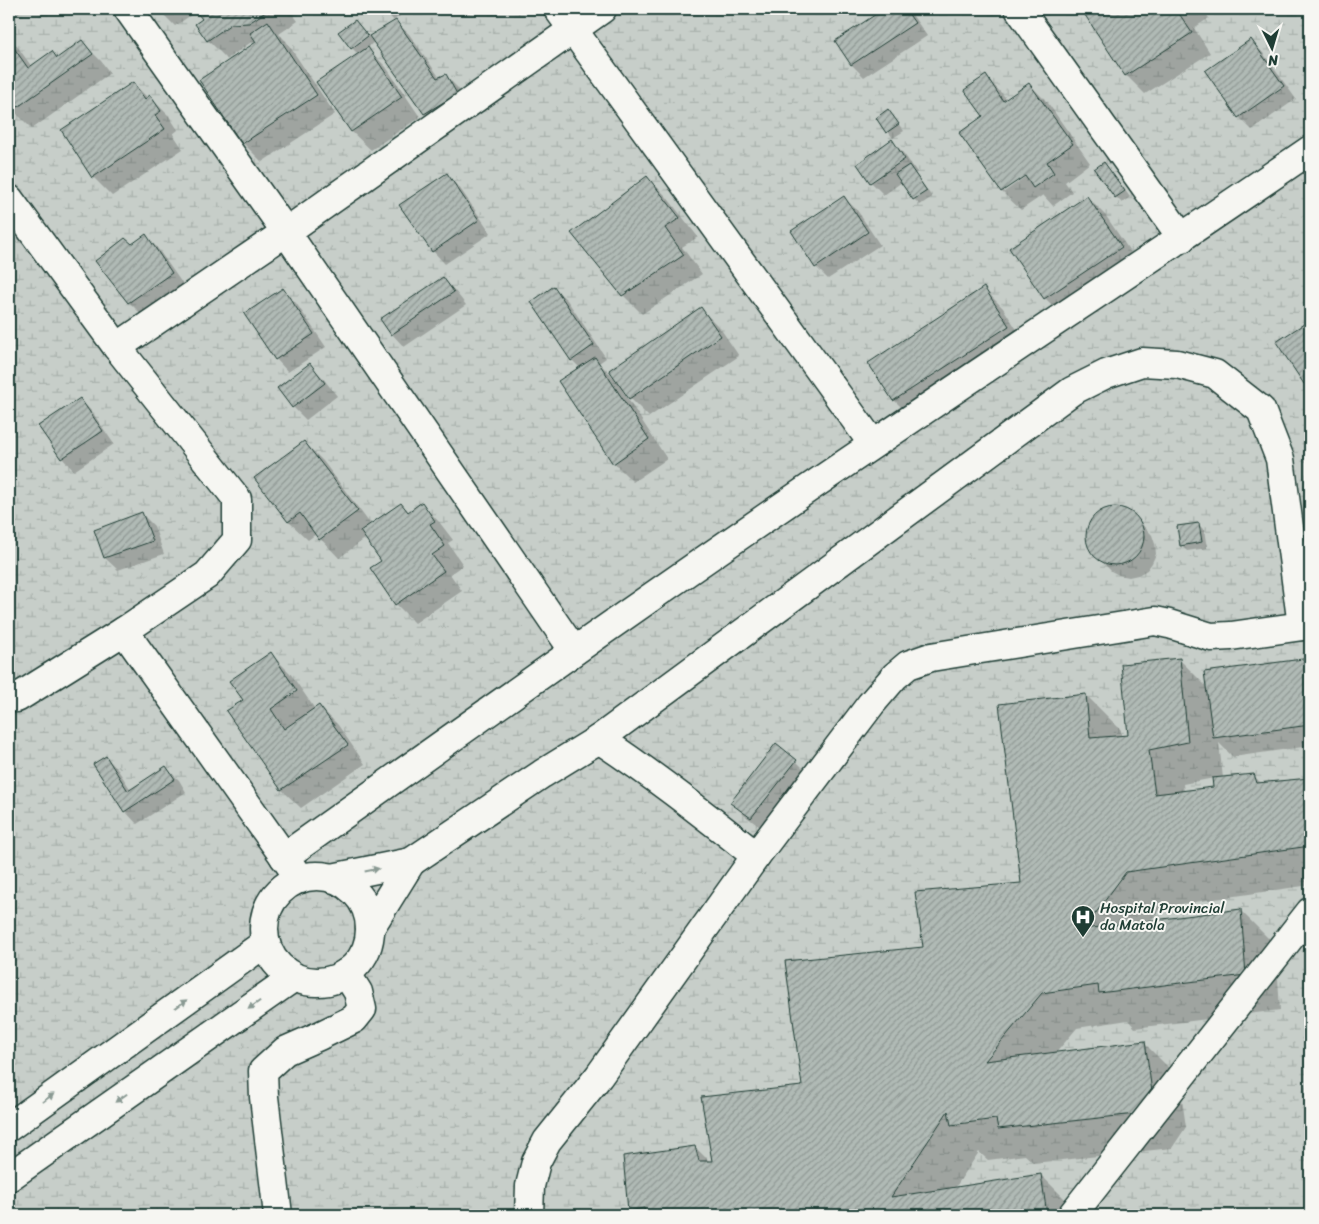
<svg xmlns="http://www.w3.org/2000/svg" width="1319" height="1224" font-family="Sriracha,sans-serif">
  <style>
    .wetland { fill: url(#wetland-marsh); stroke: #73867e }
    .shadow { fill: #0003; fill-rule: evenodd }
    .building { fill: url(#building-hatch); stroke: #1f3d34 }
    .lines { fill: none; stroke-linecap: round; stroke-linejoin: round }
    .minor-casing { stroke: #1f3d34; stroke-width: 31 }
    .minor { stroke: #f6f6f2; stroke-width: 28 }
    .oneway { fill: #8a9a93 }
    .labels { text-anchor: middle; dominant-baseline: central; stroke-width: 4; stroke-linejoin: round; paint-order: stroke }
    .poi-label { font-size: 15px; fill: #1f3d34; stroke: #f6f6f2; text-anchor: start }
  </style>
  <defs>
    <pattern id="wetland-marsh" width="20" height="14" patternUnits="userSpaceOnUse" patternTransform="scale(1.25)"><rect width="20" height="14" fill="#c7cec9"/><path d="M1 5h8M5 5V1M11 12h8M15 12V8" fill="none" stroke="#aab2ad"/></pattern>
    <pattern id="building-hatch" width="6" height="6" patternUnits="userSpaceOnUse" patternTransform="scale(1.25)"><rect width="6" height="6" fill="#b0bab5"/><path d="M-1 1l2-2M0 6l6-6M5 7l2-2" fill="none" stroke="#8f9894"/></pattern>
  </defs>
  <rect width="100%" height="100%" fill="#e9ebe7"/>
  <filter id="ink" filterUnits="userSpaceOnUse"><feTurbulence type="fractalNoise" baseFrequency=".02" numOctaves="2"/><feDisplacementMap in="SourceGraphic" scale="10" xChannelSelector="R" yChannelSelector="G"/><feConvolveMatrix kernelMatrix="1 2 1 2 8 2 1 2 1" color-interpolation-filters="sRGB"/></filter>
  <g filter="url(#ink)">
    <rect class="wetland" x="9" y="9" width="1301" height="1206"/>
    <g class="shadow">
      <polygon points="158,9 289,9 298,21 279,34 286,41 335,114 262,162 243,143 258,42 250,43 227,59 208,40 203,20 197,11 175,26"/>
      <polygon points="368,9 410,9 394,20 409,34 440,78 445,75 458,88 469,107 438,126 425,114 374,42 367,48 386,67 420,117 371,150 352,132 318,82 359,55 352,48 355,21 369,37 395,22 385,11 376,17"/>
      <polygon points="886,9 907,9 911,13 927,36 864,77 852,65 836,42"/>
      <polygon points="1091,9 1203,9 1209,18 1194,28 1210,53 1145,94 1126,75 1085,13"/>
      <polygon points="9,35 32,67 52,52 58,59 82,42 101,61 110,73 32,129 14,111 9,114"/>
      <polygon points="1251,41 1263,53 1296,99 1252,130 1239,117 1207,71"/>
      <path d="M986,77L1007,99L1029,84L1048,103L1090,163L1065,182L1072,192L1053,206L1043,195L1021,210L1002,192L961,133L985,117ZM1029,171L1031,173L1004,192V189Z"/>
      <polygon points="133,83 148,98 150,97 169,116 178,130 173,134 183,149 112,196 93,177"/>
      <polygon points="888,111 904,131 893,138 878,119"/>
      <polygon points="892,141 904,154 917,172 915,173 932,197 920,205 914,199 902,182 884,195 871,182 859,164"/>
      <polygon points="1110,170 1130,197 1122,203 1116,197"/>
      <polygon points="446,175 459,187 491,233 445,264 433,251"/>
      <polygon points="647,177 666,196 698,237 682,247 702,274 642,314 623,295"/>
      <polygon points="1087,197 1106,216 1140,266 1064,317 1045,298 1011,249"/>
      <polygon points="844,198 857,210 880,245 828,279 816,267"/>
      <polygon points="146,236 158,249 184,286 142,315 129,302 97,262 131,245"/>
      <polygon points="443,278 455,291 466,305 404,347 392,334"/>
      <polygon points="554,288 567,300 606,358 599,363 617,381 701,309 720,328 739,356 649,417 630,398 624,389 622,390 667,459 633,482 614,463 580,368 572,360 533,302"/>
      <polygon points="984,289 1003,308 1027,345 913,419 894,400"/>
      <polygon points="283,290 296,303 326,347 288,372 276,359"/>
      <polygon points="1310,321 1310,389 1305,383 1278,343"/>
      <polygon points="310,365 322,377 337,396 306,420 293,407"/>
      <polygon points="80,399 92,412 114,444 74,471 62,458"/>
      <polygon points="304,442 323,461 371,525 401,504 409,512 422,504 440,523 453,540 448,543 463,565 450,574 462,591 415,623 396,604 382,561 366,538 339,558 316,534 308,540 289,522 256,478"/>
      <polygon points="1115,508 1124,510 1133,515 1152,535 1155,544 1156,554 1152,563 1147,570 1138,575 1129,577 1119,575 1111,571 1091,550 1088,541 1087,531 1091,523 1097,515 1105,510"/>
      <polygon points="142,514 154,526 164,554 118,570 105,558 95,530"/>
      <polygon points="1198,524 1204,530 1207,548 1187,551 1181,545"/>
      <polygon points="271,654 290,673 315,709 319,706 338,725 365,764 301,808 282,790 228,712 244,700"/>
      <path d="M1310,659V746L1233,757L1219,743L1223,778L1253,775L1262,784L1310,780V885L1161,907L1150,922L1241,911L1276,946L1280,1010L1135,1028L1128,1020L1077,1028L1055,1054L1144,1043L1179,1078L1186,1127L1172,1148L1034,1163L1025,1155L988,1160L979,1152L955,1188L1041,1175L1076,1210L1077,1215H635L629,1210L695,1147L710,1162H714L804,1087L925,948L1022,884L1086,695L1121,730V737L1129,736L1180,660L1207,687L1205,673ZM1214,778L1215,788L1184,792L1183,784Z"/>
      <polygon points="106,757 118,770 131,790 166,768 179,780 186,792 137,824 125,811"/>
      <polygon points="796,761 808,773 764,830 744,815 732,803"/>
    </g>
    <g class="building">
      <polygon points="194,9 270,9 249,23 231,24 207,41 195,24 202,19"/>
      <polygon points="884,9 905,9 915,23 851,65 835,41"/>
      <polygon points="1089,9 1176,9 1192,33 1125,76 1083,12"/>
      <polygon points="355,20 368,36 351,49 338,32"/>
      <polygon points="396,20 437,78 446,74 457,94 424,114 369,36"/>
      <polygon points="268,21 317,95 242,144 199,80 256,42 250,33"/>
      <polygon points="1251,39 1284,86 1238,118 1205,71"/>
      <polygon points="82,40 93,54 12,111 9,106 9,41 28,68 52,51 57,58"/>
      <polygon points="368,47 402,97 351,132 316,82"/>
      <polygon points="986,75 1003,101 1029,83 1073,144 1047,162 1054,173 1033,188 1025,176 1001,192 959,133 983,116 964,90"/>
      <polygon points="133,82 145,99 150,95 161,111 155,115 165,129 92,178 61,130"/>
      <polygon points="888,109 899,124 886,133 876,118"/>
      <polygon points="892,139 905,159 870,183 857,164"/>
      <polygon points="1104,162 1125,191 1115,198 1094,169"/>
      <polygon points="909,165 927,191 913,200 895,174"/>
      <polygon points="447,173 479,220 432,252 399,205"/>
      <polygon points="647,176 680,218 665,228 684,255 622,296 571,233"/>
      <polygon points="844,196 868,232 815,268 791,231"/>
      <polygon points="1087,196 1122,247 1044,299 1009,248"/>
      <polygon points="146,234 172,273 128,303 95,261 125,238 132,244"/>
      <polygon points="443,277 454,292 391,335 380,319"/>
      <polygon points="554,286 594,345 571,361 531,302"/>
      <polygon points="984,287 1009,326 893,401 868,363"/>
      <polygon points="283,288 314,334 275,360 244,314"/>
      <polygon points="701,307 721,336 629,399 609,370"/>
      <polygon points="1310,320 1310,380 1304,384 1276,342"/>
      <polygon points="595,357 649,439 613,464 558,381"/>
      <polygon points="310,363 325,383 292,408 277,388"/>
      <polygon points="80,398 103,431 61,459 38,426"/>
      <polygon points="304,441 358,511 319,540 300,513 288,522 254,478"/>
      <polygon points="422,502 435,521 430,524 445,546 432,555 444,571 395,605 370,568 381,561 360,531 401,503 408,512"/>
      <circle cx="1115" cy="536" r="29"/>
      <polygon points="142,512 153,541 104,558 94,530"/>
      <polygon points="1199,523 1202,542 1180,546 1177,526"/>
      <polygon points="271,652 297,691 271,709 284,729 319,705 348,745 281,790 226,711 243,700 229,681"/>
      <polygon points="1180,658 1188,742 1149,750 1155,794 1213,787 1212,778 1254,774 1257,783 1310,778 1310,846 1126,872 1084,929 1241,909 1246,975 1099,993 1098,985 1042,993 985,1061 1145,1041 1152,1092 1136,1114 998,1129 996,1119 951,1125 948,1111 891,1197 1041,1174 1047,1215 645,1215 644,1208 628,1211 623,1156 695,1146 699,1161 712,1161 701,1097 802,1086 785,961 923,947 915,892 1021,883 999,704 1086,694 1090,738 1128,735 1121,664"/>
      <polygon points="1310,658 1310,725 1213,738 1204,672"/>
      <polygon points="776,743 797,760 751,818 730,803"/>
      <polygon points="106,756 128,791 166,766 175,779 124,812 93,764"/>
    </g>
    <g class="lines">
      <g class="minor-casing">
        <g id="minor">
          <polyline points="128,9 286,232 574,651"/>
          <polyline points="558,9 873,444"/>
          <polyline points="1019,9 1182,238"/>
          <polyline points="9,199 117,347 237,499 237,540 207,575 124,631 300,879"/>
          <polyline points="117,347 286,232 602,9"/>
          <polyline points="9,698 17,698 124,631"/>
          <path d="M599,739C654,775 705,815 756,856"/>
          <path d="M284,857C480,718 675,578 874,444C1019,345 1166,249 1310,150"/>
          <circle cx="317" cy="929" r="53"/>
          <polyline points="332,878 411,862 542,774 599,739 1072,391 1106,374 1142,362 1177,364 1215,374 1261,410 1280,459 1302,626"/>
          <polyline points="370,928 411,862"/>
          <polyline points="9,1127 265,943"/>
          <polyline points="9,1177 294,977"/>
          <polyline points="278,1215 264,1097 263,1071 285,1051 319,1036 354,1019 362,1009 358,992 346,973"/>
          <polyline points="529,1215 530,1186 536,1162 547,1141 599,1076 756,856 871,704 895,676 908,665 931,657 1155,621 1169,624 1211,637 1231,636 1310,625"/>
          <polyline points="1072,1215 1310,912"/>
        </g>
      </g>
      <use href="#minor" class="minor"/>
    </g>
    <defs><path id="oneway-solid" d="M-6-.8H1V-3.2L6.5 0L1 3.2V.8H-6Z" transform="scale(1.25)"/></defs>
    <g class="oneway">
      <use href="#oneway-solid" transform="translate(372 870) rotate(-12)"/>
      <use href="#oneway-solid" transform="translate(181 1004) rotate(-36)"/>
      <use href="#oneway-solid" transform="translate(254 1005) rotate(145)"/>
      <use href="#oneway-solid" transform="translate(48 1098) rotate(-36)"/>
      <use href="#oneway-solid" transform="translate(121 1098) rotate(145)"/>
    </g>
  </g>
  <defs>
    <g id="hospital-pin" transform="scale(1.25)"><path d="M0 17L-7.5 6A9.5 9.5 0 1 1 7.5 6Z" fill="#1f3d34" stroke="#f6f6f2"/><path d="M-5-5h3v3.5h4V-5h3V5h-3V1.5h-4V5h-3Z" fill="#fff"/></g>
  </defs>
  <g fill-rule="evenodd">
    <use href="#hospital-pin" x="1083" y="917"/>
  </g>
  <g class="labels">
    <g class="poi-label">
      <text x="1100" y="908">Hospital Provincial<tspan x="1100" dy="17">da Matola</tspan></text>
    </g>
  </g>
  <rect width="1319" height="1224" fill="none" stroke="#f6f6f2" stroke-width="30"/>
  <rect x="15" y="15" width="1289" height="1194" fill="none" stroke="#1f3d34" stroke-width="2" filter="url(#ink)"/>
  <g transform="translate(1272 48) rotate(175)" stroke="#f6f6f2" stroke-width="4" paint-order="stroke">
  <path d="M0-4L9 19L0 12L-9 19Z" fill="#1f3d34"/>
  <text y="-8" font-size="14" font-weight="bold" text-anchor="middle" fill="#1f3d34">N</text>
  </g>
</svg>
